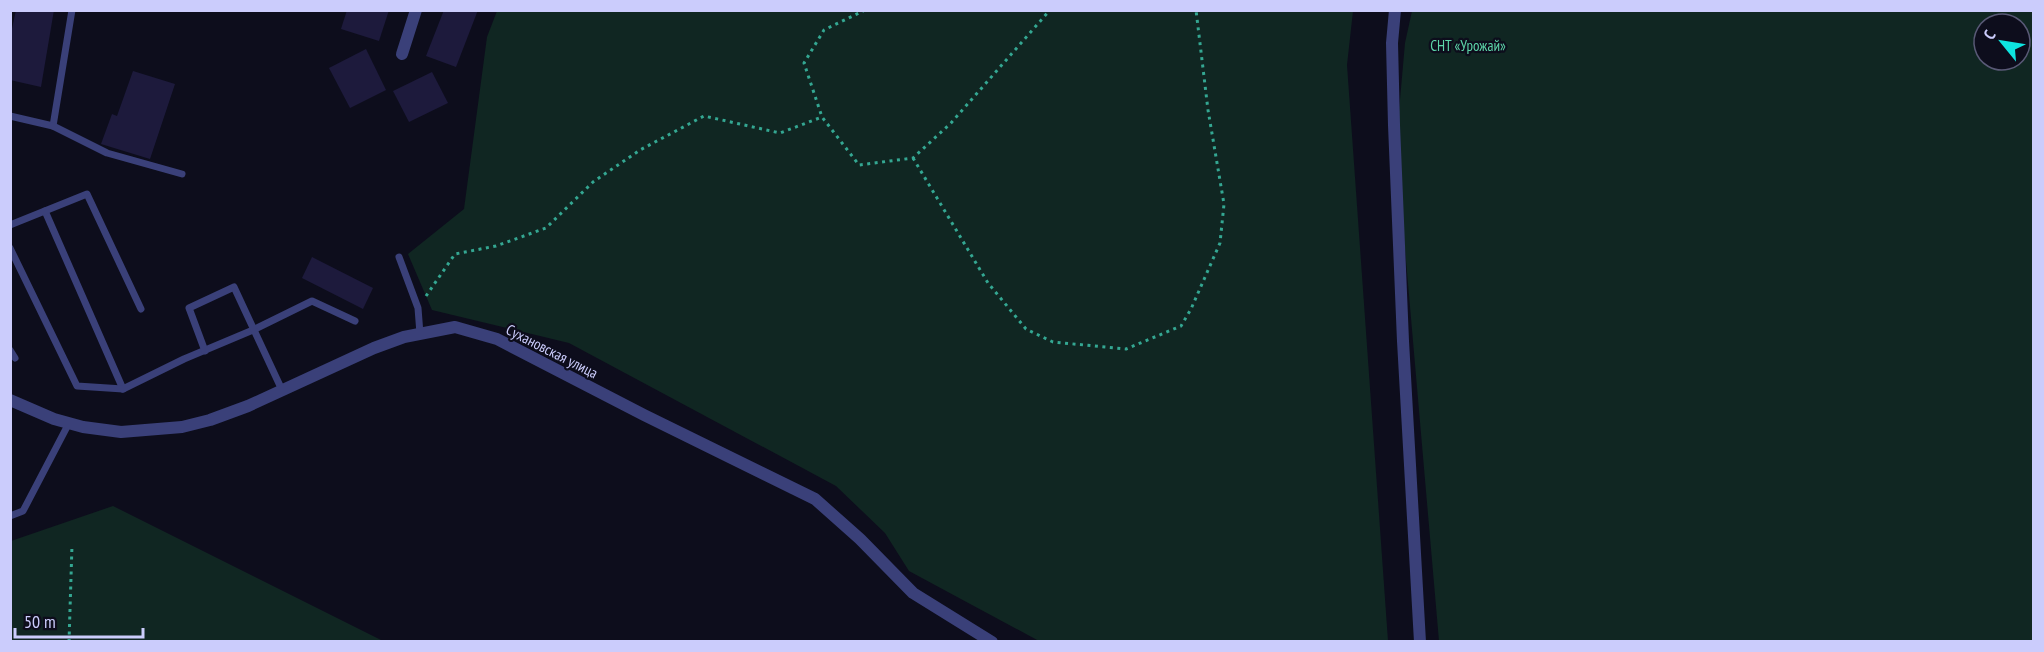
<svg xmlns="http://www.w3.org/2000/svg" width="2044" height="652" font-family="'PT Sans Narrow',sans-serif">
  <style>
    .green { fill: #102622; fill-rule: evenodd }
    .building { fill: #1d1a3c }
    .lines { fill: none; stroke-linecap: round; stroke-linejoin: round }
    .path { stroke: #34a792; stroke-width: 3; stroke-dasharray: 3 4.5; stroke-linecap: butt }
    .service { stroke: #3a4079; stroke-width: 7 }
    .minor { stroke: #3a4079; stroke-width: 12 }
    .labels { text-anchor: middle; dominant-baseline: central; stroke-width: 4.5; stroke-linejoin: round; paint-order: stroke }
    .park-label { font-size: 15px; fill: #5dd6a9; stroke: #0d0d1c }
    .street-label { font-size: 15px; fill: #cbccfc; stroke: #0d0d1c }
  </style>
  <rect width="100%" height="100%" fill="#0d0d1c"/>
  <g class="green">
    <polygon points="497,11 1353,11 1347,65 1388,641 1039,641 909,571 885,533 836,486 569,343 432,310 408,254 464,209 487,37"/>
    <path d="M1412,11H2033V641H1439L1396,145L1405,43ZM1984,24H2020V60H1984Z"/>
    <polygon points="113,506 383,641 11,641 11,541"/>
  </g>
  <g class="building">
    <polygon points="16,10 54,10 41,87 10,80 10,38"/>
    <polygon points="347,10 389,10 379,41 341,29"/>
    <polygon points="444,10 478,10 456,67 426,56"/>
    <polygon points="366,49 386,90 350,108 329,68"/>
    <polygon points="133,71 175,84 150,159 101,144 112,114 117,116"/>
    <polygon points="432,72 448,103 409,122 393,91"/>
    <polygon points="312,257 373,288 363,309 302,278"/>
  </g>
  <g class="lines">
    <g class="path">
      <polyline points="865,10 824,30 804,63 822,117 859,165 913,158 951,123 1050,10"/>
      <polyline points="913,158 988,283 1026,329 1053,342 1126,349 1181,326 1191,309 1220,243 1224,204 1208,110 1196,10"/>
      <polyline points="426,296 455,254 496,246 546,228 593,182 640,150 704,116 780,133 822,117"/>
      <polyline points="69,642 72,545"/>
    </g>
    <g class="service">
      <polyline points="10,116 53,126 72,10"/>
      <polyline points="53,126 107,153 182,174"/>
      <polyline points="45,211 123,389"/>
      <polyline points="10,225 87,194 141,309"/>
      <polyline points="10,248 77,386 123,389 184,359 253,330 312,301 355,321"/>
      <polyline points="399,257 418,308 420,334"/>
      <polyline points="10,350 15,358"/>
      <polyline points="205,351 189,308 234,287 282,390"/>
      <polyline points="10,516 23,511 69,423"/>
    </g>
    <g class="minor">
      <polyline points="1395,10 1392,43 1394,125 1403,341 1420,642"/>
      <polyline points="402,54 416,10"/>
      <polyline points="10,400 54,419 83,427 121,432 182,427 210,420 248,406 374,348 404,337 455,327 497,339 644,415 815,499 860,539 913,593 992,642"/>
    </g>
  </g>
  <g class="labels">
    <g class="park-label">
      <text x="1468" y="45">СНТ «Урожай»</text>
    </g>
    <g class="street-label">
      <text transform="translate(552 351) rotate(27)">Сухановская улица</text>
    </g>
  </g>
  <rect width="2044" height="652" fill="none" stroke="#cbccfc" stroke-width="24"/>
  <g transform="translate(2002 42) rotate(300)"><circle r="28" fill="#0d0d1c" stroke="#595976" stroke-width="1.5"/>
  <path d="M0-4.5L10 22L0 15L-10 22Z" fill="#0ee5e0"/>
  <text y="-9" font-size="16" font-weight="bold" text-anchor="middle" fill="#cbccfc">С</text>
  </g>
  <path d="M15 628v9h128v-9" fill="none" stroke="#cbccfc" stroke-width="3"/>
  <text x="24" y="628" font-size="18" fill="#cbccfc" stroke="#0d0d1c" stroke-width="4.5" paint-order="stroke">50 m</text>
</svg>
